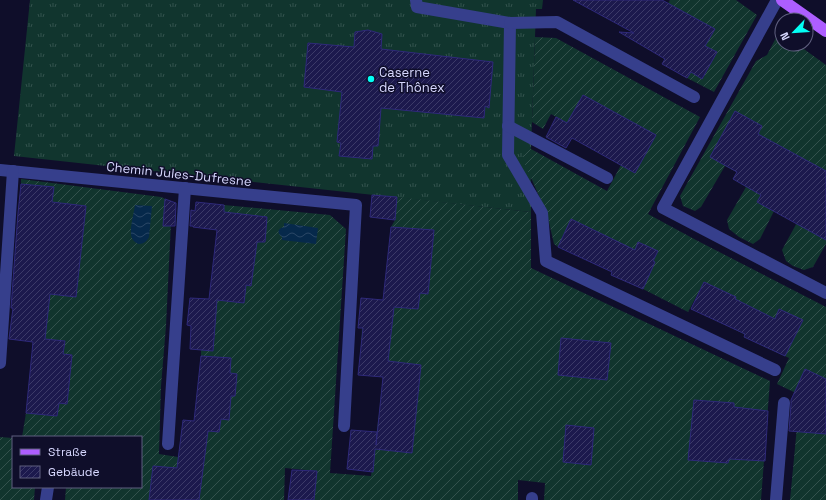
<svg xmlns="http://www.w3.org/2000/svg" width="826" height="500" font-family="'Space Grotesk',sans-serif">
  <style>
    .grass { fill: url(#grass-tufts) }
    .garden { fill: url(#garden-furrows) }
    .water { fill: url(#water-waves) }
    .building { fill: url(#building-hatch); stroke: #2e297a }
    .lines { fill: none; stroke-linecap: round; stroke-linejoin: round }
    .minor { stroke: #363f8c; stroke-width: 12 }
    .major { stroke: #ad5eff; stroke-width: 12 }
    .poi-dot { fill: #03fff5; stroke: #0f0e2a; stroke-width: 1.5 }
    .labels { text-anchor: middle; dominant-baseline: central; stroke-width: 3; stroke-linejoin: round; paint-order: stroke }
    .poi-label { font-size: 13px; fill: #d7d8ff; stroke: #0f0e2a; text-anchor: start }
    .street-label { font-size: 13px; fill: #d7d8ff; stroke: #0f0e2a }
  </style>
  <defs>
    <pattern id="grass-tufts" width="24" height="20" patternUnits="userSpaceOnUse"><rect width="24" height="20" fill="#11352e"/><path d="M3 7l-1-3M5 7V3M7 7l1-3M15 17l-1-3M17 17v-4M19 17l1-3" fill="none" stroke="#33524d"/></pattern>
    <pattern id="garden-furrows" width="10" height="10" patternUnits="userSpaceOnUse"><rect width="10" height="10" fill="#11352e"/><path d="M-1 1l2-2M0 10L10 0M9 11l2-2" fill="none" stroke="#33524d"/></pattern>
    <pattern id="water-waves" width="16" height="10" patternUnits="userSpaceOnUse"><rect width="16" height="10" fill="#06294b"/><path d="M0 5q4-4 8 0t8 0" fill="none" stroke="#2a4766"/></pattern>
    <pattern id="building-hatch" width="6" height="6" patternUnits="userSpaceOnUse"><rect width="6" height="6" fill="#1c194d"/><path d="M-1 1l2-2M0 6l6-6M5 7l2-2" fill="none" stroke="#3c3a68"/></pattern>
  </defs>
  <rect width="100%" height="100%" fill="#0f0e2a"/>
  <polygon class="grass" points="30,0 543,0 542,9 536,9 531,149 531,212 14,156"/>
  <g class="garden">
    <polygon points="670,0 736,0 757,15 714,92 687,78 691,72 703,78 717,52 705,46 708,40 665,9"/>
    <polygon points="779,32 782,34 782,44 797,44 826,65 826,244 813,267 804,270 793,266 786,261 782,250 800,217 788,210 784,217 774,211 760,239 753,244 739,237 729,229 727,220 746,187 733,179 737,172 725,166 701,207 695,211 683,206 680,196 756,61 767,55"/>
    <polygon points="535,37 556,38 700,117 648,214 696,240 826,307 826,500 790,500 800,395 777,384 789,358 744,337 744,334 734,329 744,309 733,303 735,297 704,282 688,312 643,289 611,275 621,251 571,219 558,247 554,244 547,214 524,162 523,153 531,149 607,191 621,165 635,173 608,109 583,95 567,123 551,114 543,129 532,122"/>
    <polygon points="21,179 161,197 172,202 166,326 161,386 159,454 178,457 207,431 219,432 221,419 231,396 235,396 237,375 230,373 231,358 201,356 201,350 213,351 215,331 202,330 205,299 244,303 246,285 250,286 255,242 265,242 267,217 249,215 249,224 223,221 224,205 330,215 346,229 330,473 371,476 379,414 385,415 386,350 361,347 362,328 391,332 394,307 418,309 420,293 428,293 434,230 391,227 395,220 397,197 531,212 531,268 770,381 761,500 544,500 545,483 518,480 518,500 314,500 317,471 285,468 284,500 65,500 66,487 141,487 141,437 22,437 26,413 57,416 59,403 67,404 72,355 63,354 65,341 45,339 42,286 80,253 86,206 52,202 53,187 21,184"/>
    <polygon points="0,437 13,438 13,487 35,487 34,500 0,500"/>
  </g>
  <g class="water">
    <path d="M135,205L152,206L149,237C147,241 144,244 139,244C135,243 131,239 131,234C130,227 134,212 135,205Z"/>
    <path d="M284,223L318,228L316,244L282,240V237C277,233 277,229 284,227Z"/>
  </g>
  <g class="building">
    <polygon points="573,0 662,0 715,29 705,46 717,52 702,79 691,72 687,78 662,64 665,59 619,32 634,33"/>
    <polygon points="368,30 382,34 381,49 493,62 489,108 485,106 484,118 381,108 378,146 373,146 372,159 339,156 341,143 337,142 342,92 304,87 308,43 354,47 355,32"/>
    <polygon points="583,95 656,135 635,173 572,138 566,148 546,137 556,117 567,123"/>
    <polygon points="735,111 762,126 758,134 826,171 826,240 757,202 761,195 733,179 737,172 710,157"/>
    <polygon points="21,184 54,187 52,202 86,206 76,297 50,294 45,339 65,341 63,354 72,355 67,404 59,403 57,416 26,413 33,342 9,339 13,308 11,308 18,213"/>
    <polygon points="372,195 397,197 395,220 370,217"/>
    <polygon points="165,199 176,203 175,226 163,226"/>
    <polygon points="196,202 224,205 224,212 267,217 265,242 257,242 251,286 246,285 244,303 217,300 213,351 190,349 191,326 187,325 190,298 209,299 217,230 193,227 193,226 190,226 191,210 195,211"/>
    <polygon points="571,219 635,250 638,242 658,251 653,261 655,262 643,289 611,275 612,272 558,247"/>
    <polygon points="391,227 434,230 428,294 420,293 418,309 394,307 388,361 421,365 412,453 375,449 373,472 347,469 351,430 377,432 376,445 383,377 358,375 363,328 358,328 361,298 383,300"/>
    <polygon points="704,282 736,297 735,299 775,319 779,309 803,320 785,356 744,337 745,334 691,309"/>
    <polygon points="561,338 611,343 607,380 558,375"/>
    <polygon points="201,356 231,358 230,373 237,374 235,396 231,396 229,420 221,419 219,432 208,431 199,500 149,500 153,466 177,468 183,420 194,421"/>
    <polygon points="805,369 826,379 826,434 789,431 791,404 791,400"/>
    <polygon points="694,400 734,403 734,407 768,411 765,461 729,459 728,463 688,460"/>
    <polygon points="566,425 594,428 591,465 563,462"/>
    <polygon points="292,470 317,471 314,500 288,500"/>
  </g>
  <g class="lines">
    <g class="minor">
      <polyline points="416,0 417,7 510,23 508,155 542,213 546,261 775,370"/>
      <polyline points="777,0 663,208 826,293"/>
      <polyline points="510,23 557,22 694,97"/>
      <polyline points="508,126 607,178"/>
      <polyline points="0,170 356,205 344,426"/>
      <polyline points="0,363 13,171"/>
      <polyline points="168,444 185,188"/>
      <polyline points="46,500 48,487"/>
      <polyline points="532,500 532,498"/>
      <polyline points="776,500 784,403"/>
    </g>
    <polyline class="major" points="782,0 826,31"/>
  </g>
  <circle class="poi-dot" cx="371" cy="79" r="4"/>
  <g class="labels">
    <g class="poi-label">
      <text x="379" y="72">Caserne<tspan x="379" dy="15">de Thônex</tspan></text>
    </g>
    <g class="street-label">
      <text transform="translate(179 174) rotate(6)">Chemin Jules-Dufresne</text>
    </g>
  </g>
  <rect x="12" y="436" width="130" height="52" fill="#0f0e2a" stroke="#5f5f7f"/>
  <rect x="20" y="449" width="20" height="6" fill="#ad5eff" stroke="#5f5f7f"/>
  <text x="48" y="456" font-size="12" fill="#d7d8ff">Straße</text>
  <rect x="20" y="466" width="20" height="12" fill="url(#building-hatch)" stroke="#5f5f7f"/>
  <text x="48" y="476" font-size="12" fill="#d7d8ff">Gebäude</text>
  <g transform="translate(794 32) rotate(245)"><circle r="19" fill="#0f0e2a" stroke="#5f5f7f"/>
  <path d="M0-3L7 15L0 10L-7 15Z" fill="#03fff5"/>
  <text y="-6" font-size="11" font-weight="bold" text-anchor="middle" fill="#d7d8ff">N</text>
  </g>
</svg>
